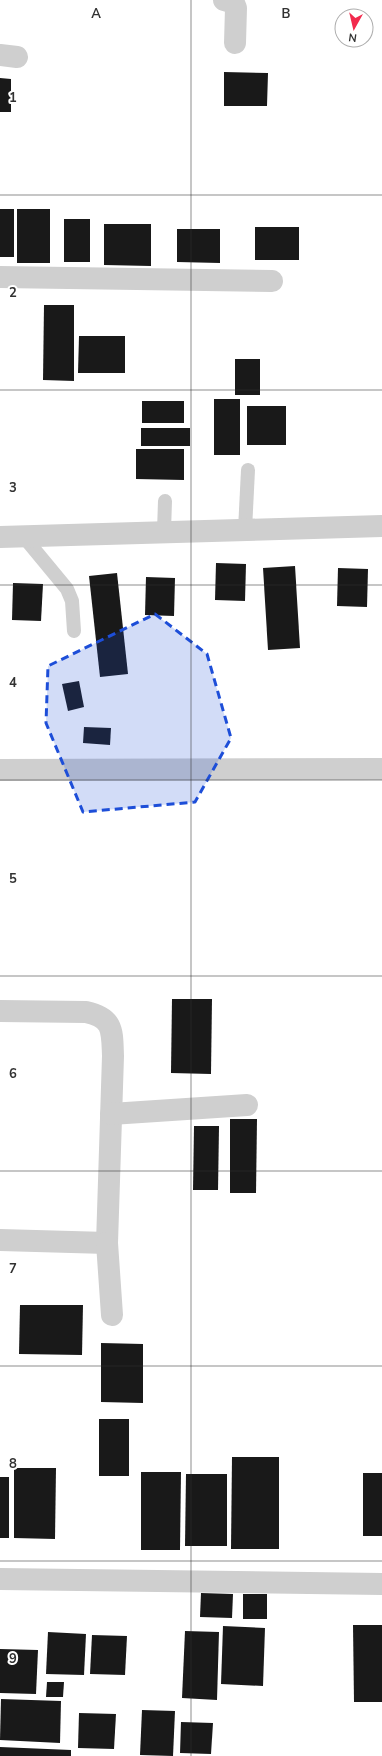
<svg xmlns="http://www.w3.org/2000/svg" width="382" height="1756" font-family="'Nunito Sans',sans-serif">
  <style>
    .building { fill: #191919 }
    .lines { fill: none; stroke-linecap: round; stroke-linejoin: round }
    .service { stroke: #cfcfcf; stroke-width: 14 }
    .minor { stroke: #cfcfcf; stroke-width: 22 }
    .marked { fill: #1d4ed8; fill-opacity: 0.2; stroke: #1d4ed8; stroke-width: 3; stroke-dasharray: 8 5; stroke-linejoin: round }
    .grid { fill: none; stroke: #323232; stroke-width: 1; stroke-opacity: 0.55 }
    .grid-label { font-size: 13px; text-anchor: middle; font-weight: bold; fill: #323232; stroke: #fff; stroke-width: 4; stroke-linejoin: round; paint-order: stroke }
  </style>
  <rect width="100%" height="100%" fill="#fff"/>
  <g class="building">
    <polygon points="224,72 268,73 267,106 224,106"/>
    <polygon points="0,78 11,79 11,112 0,112"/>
    <rect x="0" y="209" width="14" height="48"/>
    <rect x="17" y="209" width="33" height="54"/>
    <rect x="64" y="219" width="26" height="43"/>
    <polygon points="104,224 151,224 151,266 104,265"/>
    <rect x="255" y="227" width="44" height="33"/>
    <polygon points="177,229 220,229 220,263 177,262"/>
    <polygon points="44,305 74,305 74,381 43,380"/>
    <polygon points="79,336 125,336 125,373 78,373"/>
    <rect x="235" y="359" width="25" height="36"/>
    <rect x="214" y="399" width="26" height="56"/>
    <rect x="142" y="401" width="42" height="22"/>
    <rect x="247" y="406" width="39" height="39"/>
    <rect x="141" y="428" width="49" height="18"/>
    <polygon points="136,449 184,449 184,480 136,479"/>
    <polygon points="216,563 246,564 245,601 215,600"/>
    <polygon points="295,566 300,648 268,650 263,568"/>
    <polygon points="338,568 368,569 367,607 337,606"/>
    <polygon points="117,573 128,674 100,677 89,576"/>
    <polygon points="146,577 175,578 174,616 145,615"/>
    <polygon points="13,583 43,584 41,621 12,620"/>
    <polygon points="79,681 84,707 68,711 62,684"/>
    <polygon points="84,727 111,728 110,745 83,743"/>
    <polygon points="172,999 212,999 211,1074 171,1073"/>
    <polygon points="230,1119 257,1119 256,1193 230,1193"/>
    <polygon points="194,1126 219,1126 218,1190 193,1190"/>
    <polygon points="20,1305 83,1305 82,1355 19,1354"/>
    <polygon points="101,1343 143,1344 143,1403 101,1402"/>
    <rect x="99" y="1419" width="30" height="57"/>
    <polygon points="232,1457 279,1457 279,1549 231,1549"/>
    <polygon points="14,1468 56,1468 55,1539 14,1538"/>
    <polygon points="141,1472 181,1472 180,1550 141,1550"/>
    <rect x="363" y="1473" width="19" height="63"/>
    <polygon points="186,1474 227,1474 227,1546 185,1546"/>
    <rect x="0" y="1477" width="9" height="61"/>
    <polygon points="201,1593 233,1594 232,1618 200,1617"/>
    <rect x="243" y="1594" width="24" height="25"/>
    <polygon points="353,1625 382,1625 382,1702 354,1702"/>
    <polygon points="223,1626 265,1628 263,1686 221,1684"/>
    <polygon points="185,1631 219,1632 217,1700 182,1698"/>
    <polygon points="48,1632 86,1634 84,1675 46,1674"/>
    <polygon points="92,1635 127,1636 125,1675 90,1674"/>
    <polygon points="0,1649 38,1650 36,1694 0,1693"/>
    <polygon points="47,1682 64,1682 63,1697 46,1697"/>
    <polygon points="1,1699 61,1701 60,1743 0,1740"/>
    <polygon points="142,1710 175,1711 173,1756 140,1755"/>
    <polygon points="79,1713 116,1714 114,1749 78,1748"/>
    <polygon points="181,1722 213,1723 211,1754 180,1753"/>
    <polygon points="0,1747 71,1750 71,1756 0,1756"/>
  </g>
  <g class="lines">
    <g class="service">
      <polyline points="245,530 248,470"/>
      <polyline points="164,531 165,501"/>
      <polyline points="24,537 67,589 72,601 74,631"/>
    </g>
    <g class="minor">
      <polyline points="224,0 234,3 236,8 235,43"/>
      <polyline points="0,55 17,57"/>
      <polyline points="0,277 272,281"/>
      <polyline points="0,537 382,526"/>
      <polyline points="0,770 382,769"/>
      <path d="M0,1011L86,1012C114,1018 112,1031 113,1056L107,1243L0,1240"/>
      <polyline points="111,1114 247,1105"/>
      <polyline points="107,1243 112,1315"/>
      <polyline points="0,1579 382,1584"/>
    </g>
  </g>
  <path class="marked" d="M155,614L207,654L231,738L195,802L83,812L46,723L48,666Z"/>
  <path class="grid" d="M191,0V1756M0,195H382M0,390H382M0,585H382M0,780H382M0,976H382M0,1171H382M0,1366H382M0,1561H382"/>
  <g class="grid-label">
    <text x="96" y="18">A</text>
    <text x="286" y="18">B</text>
    <text x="13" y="102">1</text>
    <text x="13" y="297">2</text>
    <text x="13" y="492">3</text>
    <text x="13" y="687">4</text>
    <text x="13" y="883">5</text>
    <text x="13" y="1078">6</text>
    <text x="13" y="1273">7</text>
    <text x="13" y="1468">8</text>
    <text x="13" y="1663">9</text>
  </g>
  <g transform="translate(354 28) rotate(188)"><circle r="19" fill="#ffffff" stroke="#adadad"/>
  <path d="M0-3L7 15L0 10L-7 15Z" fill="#f22a4d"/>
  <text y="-6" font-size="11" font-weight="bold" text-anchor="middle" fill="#323232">N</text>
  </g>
</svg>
